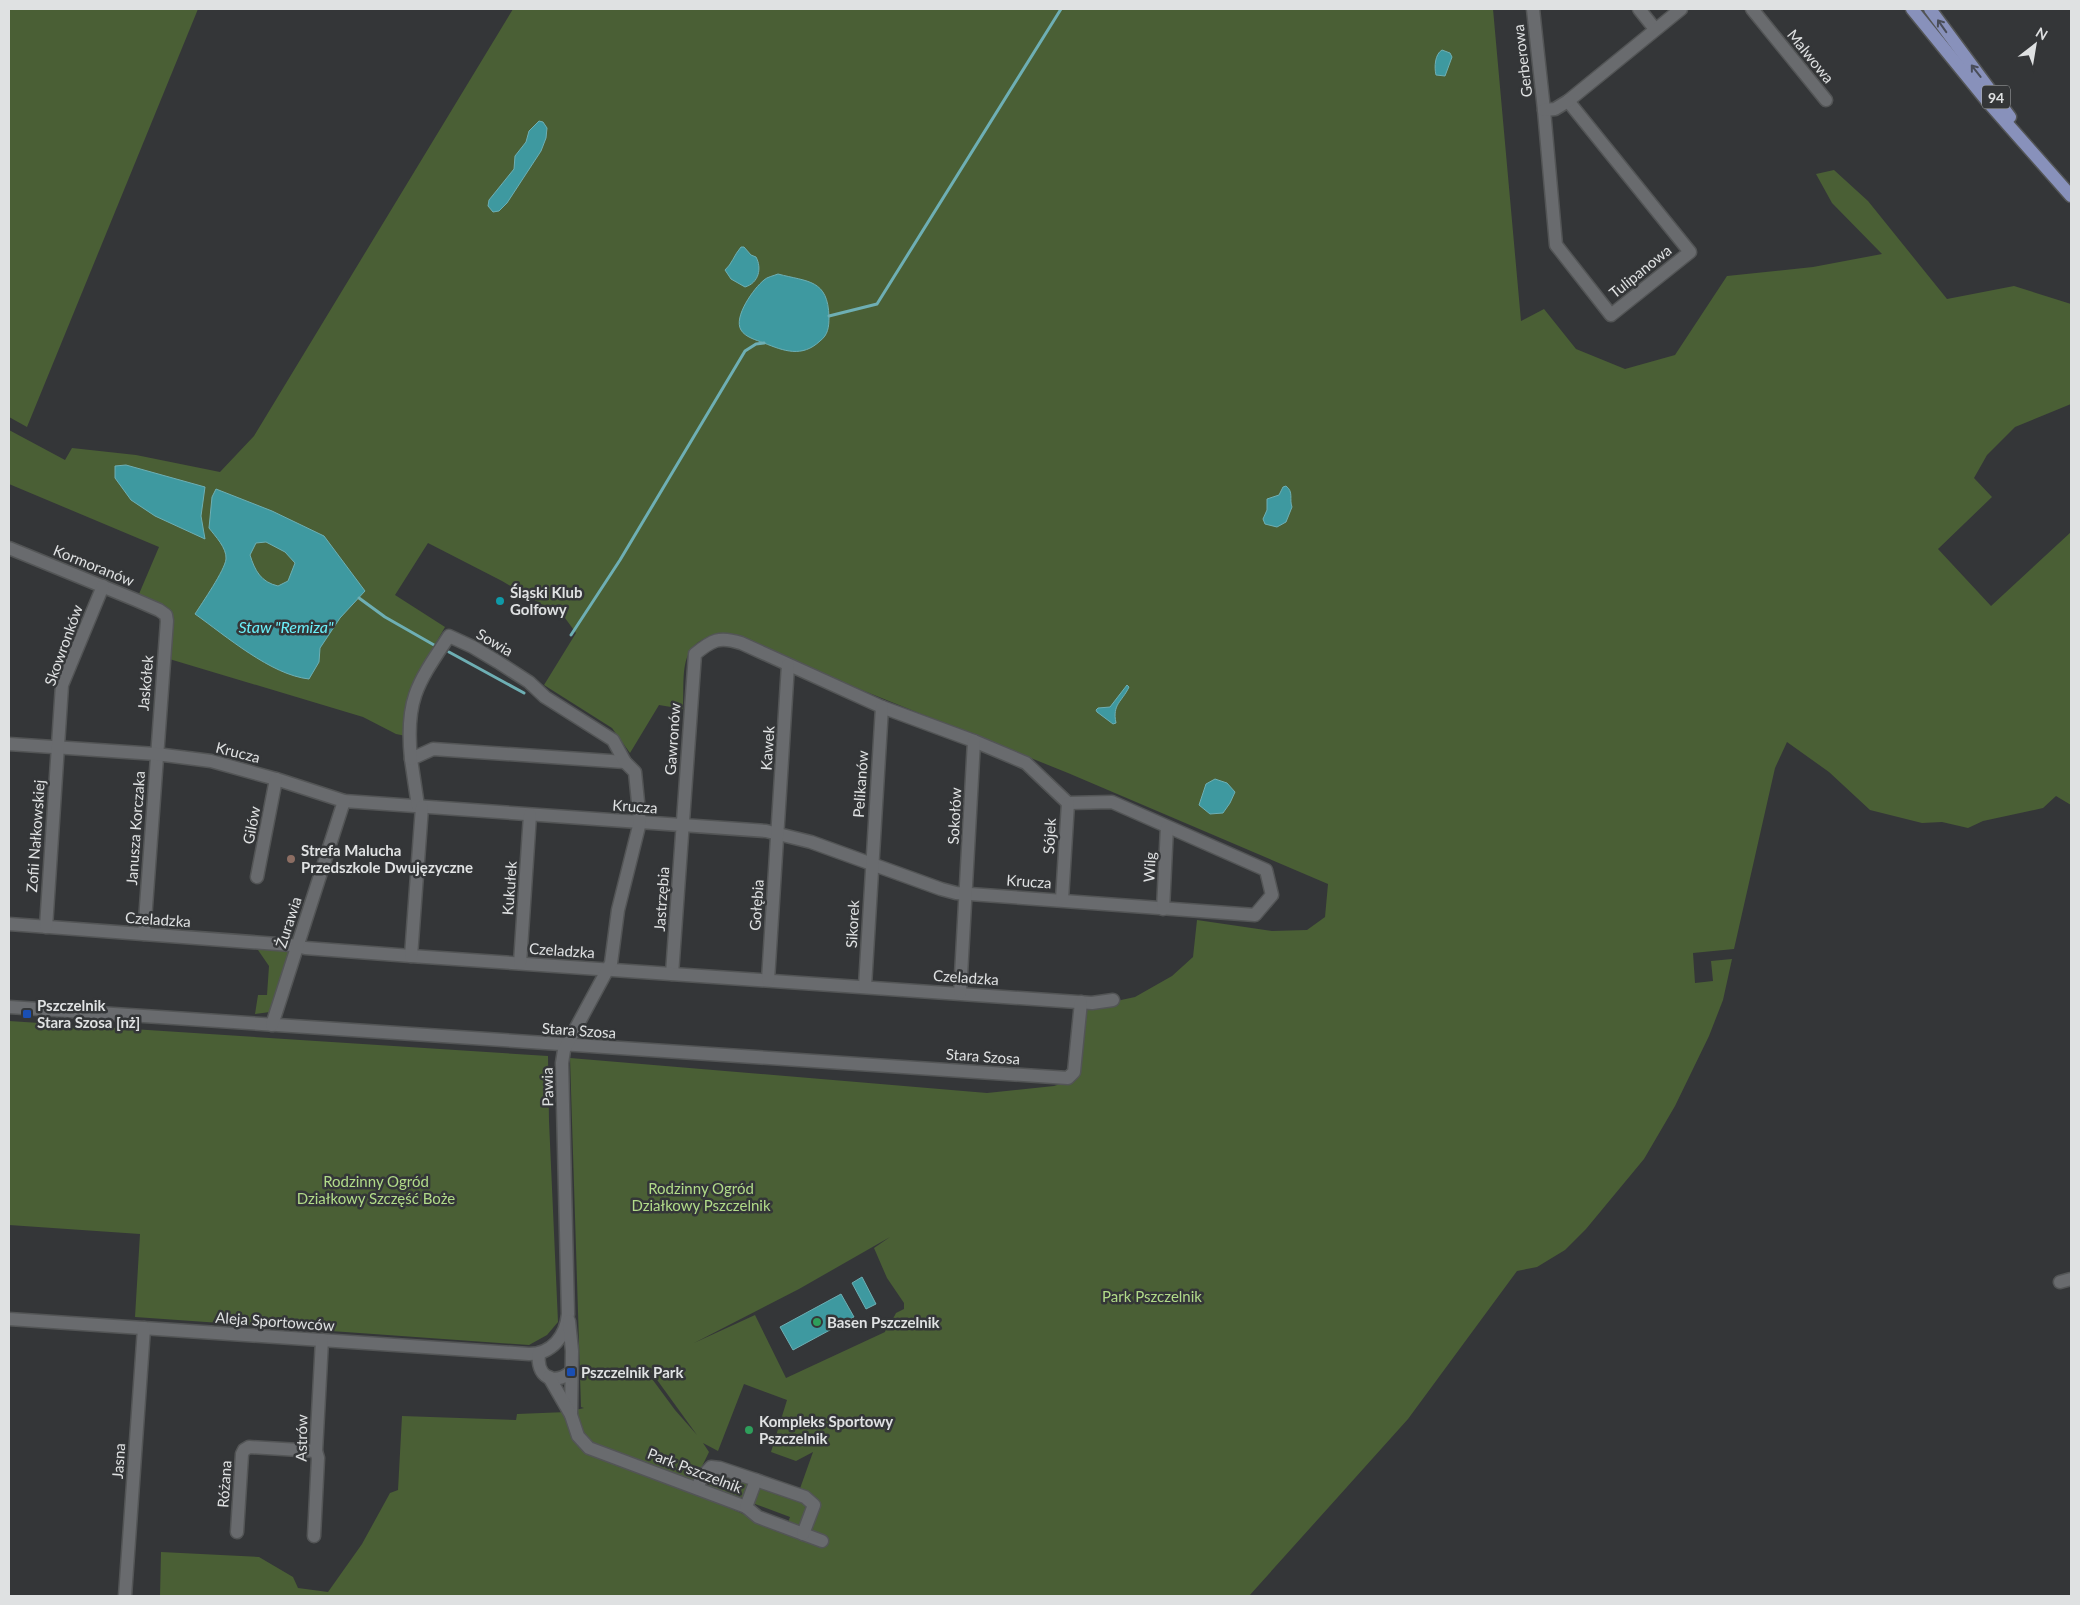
<svg xmlns="http://www.w3.org/2000/svg" width="2080" height="1605" font-family="Lato,sans-serif">
  <style>
    .green { fill: #4a5f35; fill-rule: evenodd }
    .water { fill: #3e99a0; stroke: #6eafb4; fill-rule: evenodd }
    .lines { fill: none; stroke-linecap: round; stroke-linejoin: round }
    .stream { stroke: #6eafb4; stroke-width: 3 }
    .minor-casing { stroke: #535556; stroke-width: 15 }
    .major-casing { stroke: #535556; stroke-width: 15 }
    .minor { stroke: #696b6e; stroke-width: 12 }
    .major { stroke: #8891bb; stroke-width: 12 }
    .oneway { stroke: #494d59 }
    .culture-dot { fill: #0f9aa8; stroke: #343638; stroke-width: 2 }
    .education-dot { fill: #8d6e63; stroke: #343638; stroke-width: 2 }
    .transit-dot { fill: #1a4fb4; stroke: #343638; stroke-width: 2 }
    .leisure-dot { fill: #2e9e5b; stroke: #343638; stroke-width: 2 }
    .labels { text-anchor: middle; dominant-baseline: central; stroke-width: 5; stroke-linejoin: round; paint-order: stroke }
    .shield { fill: #343638; stroke: #acaeaf; stroke-width: 1 }
    .shield-label { font-size: 14px; font-weight: bold; fill: #dfe1e2 }
    .street-label { font-size: 15px; fill: #dfe1e2; stroke: #343638 }
    .poi-label { font-size: 15px; font-weight: bold; fill: #dfe1e2; stroke: #343638; text-anchor: start }
    .park-label { font-size: 15px; fill: #b1db89; stroke: #343638 }
    .water-label { font-size: 16px; font-style: italic; fill: #6cf0f9; stroke: #343638 }
  </style>
  <rect width="100%" height="100%" fill="#343638"/>
  <g class="green">
    <polygon points="9,9 198,9 27,427 9,417"/>
    <path d="M513,9H1493L1521,321L1544,309L1576,349L1625,369L1675,355L1727,276L1813,267L1882,254L1832,203L1816,174L1834,170L1868,201L1947,299L2014,286L2071,304V404L2015,427L1987,455L1974,478L1992,497L1938,549L1991,606L2071,532V805L2056,796L2043,808L1983,821L1968,828L1942,822L1922,823L1870,810L1829,772L1787,742L1775,768L1734,949L1693,953L1695,983L1713,981L1711,961L1732,959L1723,1000L1709,1036L1675,1106L1644,1159L1586,1229L1565,1250L1537,1267L1517,1271L1408,1419L1249,1596H160L161,1552L259,1557L293,1577L298,1588L328,1592L362,1544L390,1493L398,1490L402,1416L516,1420L517,1414L567,1412L584,1408L581,1407L570,1058L987,1093L1054,1086L1078,1078L1084,1008L1135,997L1172,976L1193,957L1197,920L1272,931L1307,930L1325,917L1328,884L1068,773L812,670L715,636C677,642 685,678 683,709L659,705L630,753L612,728L544,685L576,633L565,618L502,581L428,543L395,595L445,627L422,667L406,736L396,734L363,717L166,658L170,613L139,594L159,547L9,484V430L65,460L72,448L136,455L220,472L254,436ZM890,1237L874,1248L887,1278L904,1303V1309L896,1313C893,1320 887,1323 885,1332L786,1378L755,1315L694,1343L799,1289ZM647,1366L697,1435L675,1410L644,1368ZM744,1384L787,1400L771,1452L796,1461L813,1452L797,1497L759,1487L753,1501L755,1504L790,1517L785,1532L690,1491L709,1452L703,1443L718,1451Z"/>
    <polygon points="259,947 288,950 291,954 270,1012 255,1014 258,995 267,995 269,966 258,950"/>
    <polygon points="9,1021 548,1056 549,1121 558,1322 547,1335 529,1345 135,1317 140,1234 9,1225"/>
    <polygon points="717,1471 749,1481 744,1498 713,1488 709,1485 708,1476"/>
  </g>
  <g class="water">
    <path d="M1442,50L1450,53L1452,57L1445,76L1436,75C1434,67 1435,54 1442,50Z"/>
    <polygon points="539,121 543,122 547,128 546,138 541,151 507,203 499,211 493,212 488,206 489,200 514,169 515,156 526,142 529,131"/>
    <path d="M741,247H744L751,255L756,257C762,268 759,283 745,287L731,279L725,270C732,264 734,255 741,247Z"/>
    <path d="M778,274C808,282 828,279 829,317C829,327 828,335 820,341C802,358 784,351 764,343C756,340 745,337 741,330C733,317 754,288 764,280C767,277 773,276 778,274Z"/>
    <polygon points="126,465 205,487 201,516 205,539 155,516 131,500 115,478 115,466"/>
    <path d="M1286,486C1294,492 1289,499 1292,507L1286,522L1277,527L1265,524L1263,519L1267,510V499L1279,495L1283,487Z"/>
    <path d="M216,489L272,511L324,536L365,591L340,618L320,648L319,662L309,679C271,675 226,636 195,614C202,603 225,570 226,559C227,548 215,536 209,528L212,497ZM266,542L285,552L295,563L288,581L278,586C261,582 255,571 250,555L256,543Z"/>
    <path d="M1127,685L1129,687C1122,702 1112,704 1116,723L1113,724L1097,712L1096,710L1098,708L1110,707Z"/>
    <polygon points="1215,779 1227,783 1235,792 1230,803 1223,813 1210,814 1199,805 1206,784"/>
    <polygon points="862,1277 876,1304 866,1309 852,1283"/>
    <polygon points="841,1294 854,1317 793,1350 780,1327"/>
  </g>
  <g class="lines">
    <g class="stream">
      <polyline points="829,316 877,304 1061,9"/>
      <polyline points="359,598 385,617 434,645"/>
      <polyline points="571,635 620,560 745,351 756,344 764,343"/>
      <polyline points="449,652 524,693"/>
    </g>
    <g class="minor-casing">
      <g id="minor">
        <polyline points="1533,9 1544,110 1556,245 1611,315 1690,252 1568,101"/>
        <polyline points="1639,9 1655,29"/>
        <polyline points="1752,9 1826,100"/>
        <polyline points="1544,110 1555,109 1568,101 1681,9"/>
        <polyline points="9,548 136,600 159,610 166,615 167,621 144,934"/>
        <path d="M9,744L156,754L211,761L276,779L344,801L766,831L811,842L941,889L956,893L1255,915L1272,895L1266,870L1112,802L1068,803L1026,763L974,741L882,707L741,643C719,636 712,640 695,654L672,974"/>
        <polyline points="418,806 411,759 433,749 625,762"/>
        <polyline points="257,877 276,779"/>
        <polyline points="1062,899 1068,803"/>
        <polyline points="1163,909 1167,827"/>
        <polyline points="9,924 291,945 305,948 411,956 1092,1003 1113,1000"/>
        <polyline points="46,927 62,685 103,586"/>
        <polyline points="411,956 422,807"/>
        <polyline points="520,963 530,815"/>
        <polyline points="768,980 788,665"/>
        <polyline points="865,986 882,707"/>
        <polyline points="960,993 974,741"/>
        <polyline points="9,1007 1068,1078 1074,1072 1081,1002"/>
        <polyline points="272,1025 344,801"/>
        <polyline points="2060,1282 2071,1279"/>
        <path d="M9,1319L529,1354C552,1354 566,1336 568,1314L562,1063L564,1050L611,963L618,910L640,822L635,772L625,762L613,740L545,697L529,682L498,662L473,647L449,636C417,684 405,700 411,759"/>
        <polyline points="569,1321 572,1351 571,1415"/>
        <path d="M539,1353C536,1377 553,1386 571,1372"/>
        <polyline points="549,1377 571,1415 578,1436 589,1448 746,1507 758,1517 822,1541"/>
        <polyline points="756,1480 805,1497 814,1505 803,1534"/>
        <polyline points="697,1488 702,1477 711,1467 720,1468 756,1480 746,1507"/>
        <polyline points="237,1532 242,1454 244,1450 249,1447 316,1451"/>
        <polyline points="314,1536 318,1458 316,1451 322,1340"/>
        <polyline points="125,1596 144,1328"/>
      </g>
    </g>
    <g class="major-casing">
      <g id="major">
        <polyline points="1912,9 1987,101 2071,196"/>
        <polyline points="1930,9 2010,117"/>
      </g>
    </g>
    <use href="#minor" class="minor"/>
    <use href="#major" class="major"/>
  </g>
  <defs><path id="oneway-shaft" d="M-6 0H5M1.5-3L5.5 0L1.5 3" fill="none" stroke-width="1.6" stroke-linecap="round" stroke-linejoin="round" transform="scale(1.25)"/></defs>
  <g class="oneway">
    <use href="#oneway-shaft" transform="translate(1942 26) rotate(-125)"/>
    <use href="#oneway-shaft" transform="translate(1976 71) rotate(-128)"/>
  </g>
  <circle class="culture-dot" cx="500" cy="601" r="5"/>
  <circle class="education-dot" cx="291" cy="859" r="5"/>
  <g class="transit-dot">
    <rect x="22" y="1009" width="10" height="10" rx="2.5"/>
    <rect x="566" y="1367" width="10" height="10" rx="2.5"/>
  </g>
  <g class="leisure-dot">
    <circle cx="817" cy="1322" r="5"/>
    <circle cx="749" cy="1430" r="5"/>
  </g>
  <g class="labels">
    <rect class="shield" x="1982" y="85.5" width="28" height="23" rx="4"/>
    <g class="shield-label">
      <text x="1996" y="97">94</text>
    </g>
    <g class="street-label">
      <text transform="translate(1811 56) rotate(51)">Malwowa</text>
      <text transform="translate(1522 61) rotate(-97)">Gerberowa</text>
      <text transform="translate(1640 271) rotate(-39)">Tulipanowa</text>
      <text transform="translate(94 565) rotate(22)">Kormoranów</text>
      <text transform="translate(495 642) rotate(30)">Sowia</text>
      <text transform="translate(63 645) rotate(-70)">Skowronków</text>
      <text transform="translate(145 683) rotate(-85)">Jaskółek</text>
      <text transform="translate(672 739) rotate(-86)">Gawronów</text>
      <text transform="translate(767 748) rotate(-86)">Kawek</text>
      <text transform="translate(238 752) rotate(14)">Krucza</text>
      <text transform="translate(860 784) rotate(-86)">Pelikanów</text>
      <text transform="translate(635 806) rotate(4)">Krucza</text>
      <text transform="translate(954 816) rotate(-87)">Sokołów</text>
      <text transform="translate(251 825) rotate(-79)">Gilów</text>
      <text transform="translate(135 828) rotate(-86)">Janusza Korczaka</text>
      <text transform="translate(35 836) rotate(-86)">Zofii Nałkowskiej</text>
      <text transform="translate(1049 836) rotate(-87)">Sójek</text>
      <text transform="translate(1149 867) rotate(-87)">Wilg</text>
      <text transform="translate(1029 881) rotate(4)">Krucza</text>
      <text transform="translate(509 888) rotate(-86)">Kukułek</text>
      <text transform="translate(661 899) rotate(-86)">Jastrzębia</text>
      <text transform="translate(756 905) rotate(-86)">Gołębia</text>
      <text transform="translate(158 919) rotate(4)">Czeladzka</text>
      <text transform="translate(288 922) rotate(-72)">Żurawia</text>
      <text transform="translate(852 924) rotate(-87)">Sikorek</text>
      <text transform="translate(562 950) rotate(4)">Czeladzka</text>
      <text transform="translate(966 977) rotate(4)">Czeladzka</text>
      <text transform="translate(579 1030) rotate(4)">Stara Szosa</text>
      <text transform="translate(983 1056) rotate(4)">Stara Szosa</text>
      <text transform="translate(547 1087) rotate(-91)">Pawia</text>
      <text transform="translate(275 1321) rotate(4)">Aleja Sportowców</text>
      <text transform="translate(301 1438) rotate(-89)">Astrów</text>
      <text transform="translate(118 1461) rotate(-86)">Jasna</text>
      <text transform="translate(695 1470) rotate(21)">Park Pszczelnik</text>
      <text transform="translate(224 1484) rotate(-86)">Różana</text>
    </g>
    <g class="poi-label">
      <text x="510" y="592">Śląski Klub<tspan x="510" dy="17">Golfowy</tspan></text>
      <text x="301" y="850">Strefa Malucha<tspan x="301" dy="17">Przedszkole Dwujęzyczne</tspan></text>
      <text x="37" y="1005">Pszczelnik<tspan x="37" dy="17">Stara Szosa [nż]</tspan></text>
      <text x="827" y="1322">Basen Pszczelnik</text>
      <text x="581" y="1372">Pszczelnik Park</text>
      <text x="759" y="1421">Kompleks Sportowy<tspan x="759" dy="17">Pszczelnik</tspan></text>
    </g>
    <g class="park-label">
      <text x="376" y="1181">Rodzinny Ogród<tspan x="376" dy="17">Działkowy Szczęść Boże</tspan></text>
      <text x="701" y="1188">Rodzinny Ogród<tspan x="701" dy="17">Działkowy Pszczelnik</tspan></text>
      <text x="1152" y="1296">Park Pszczelnik</text>
    </g>
    <g class="water-label">
      <text x="286" y="626">Staw "Remiza"</text>
    </g>
  </g>
  <rect width="2080" height="1605" fill="none" stroke="#dfe1e2" stroke-width="20"/>
  <g transform="translate(2035 45) rotate(31)" stroke="#343638" stroke-width="4" paint-order="stroke">
  <path d="M0-4L9 19L0 12L-9 19Z" fill="#dfe1e2"/>
  <text y="-8" font-size="14" font-weight="bold" text-anchor="middle" fill="#dfe1e2">N</text>
  </g>
</svg>
